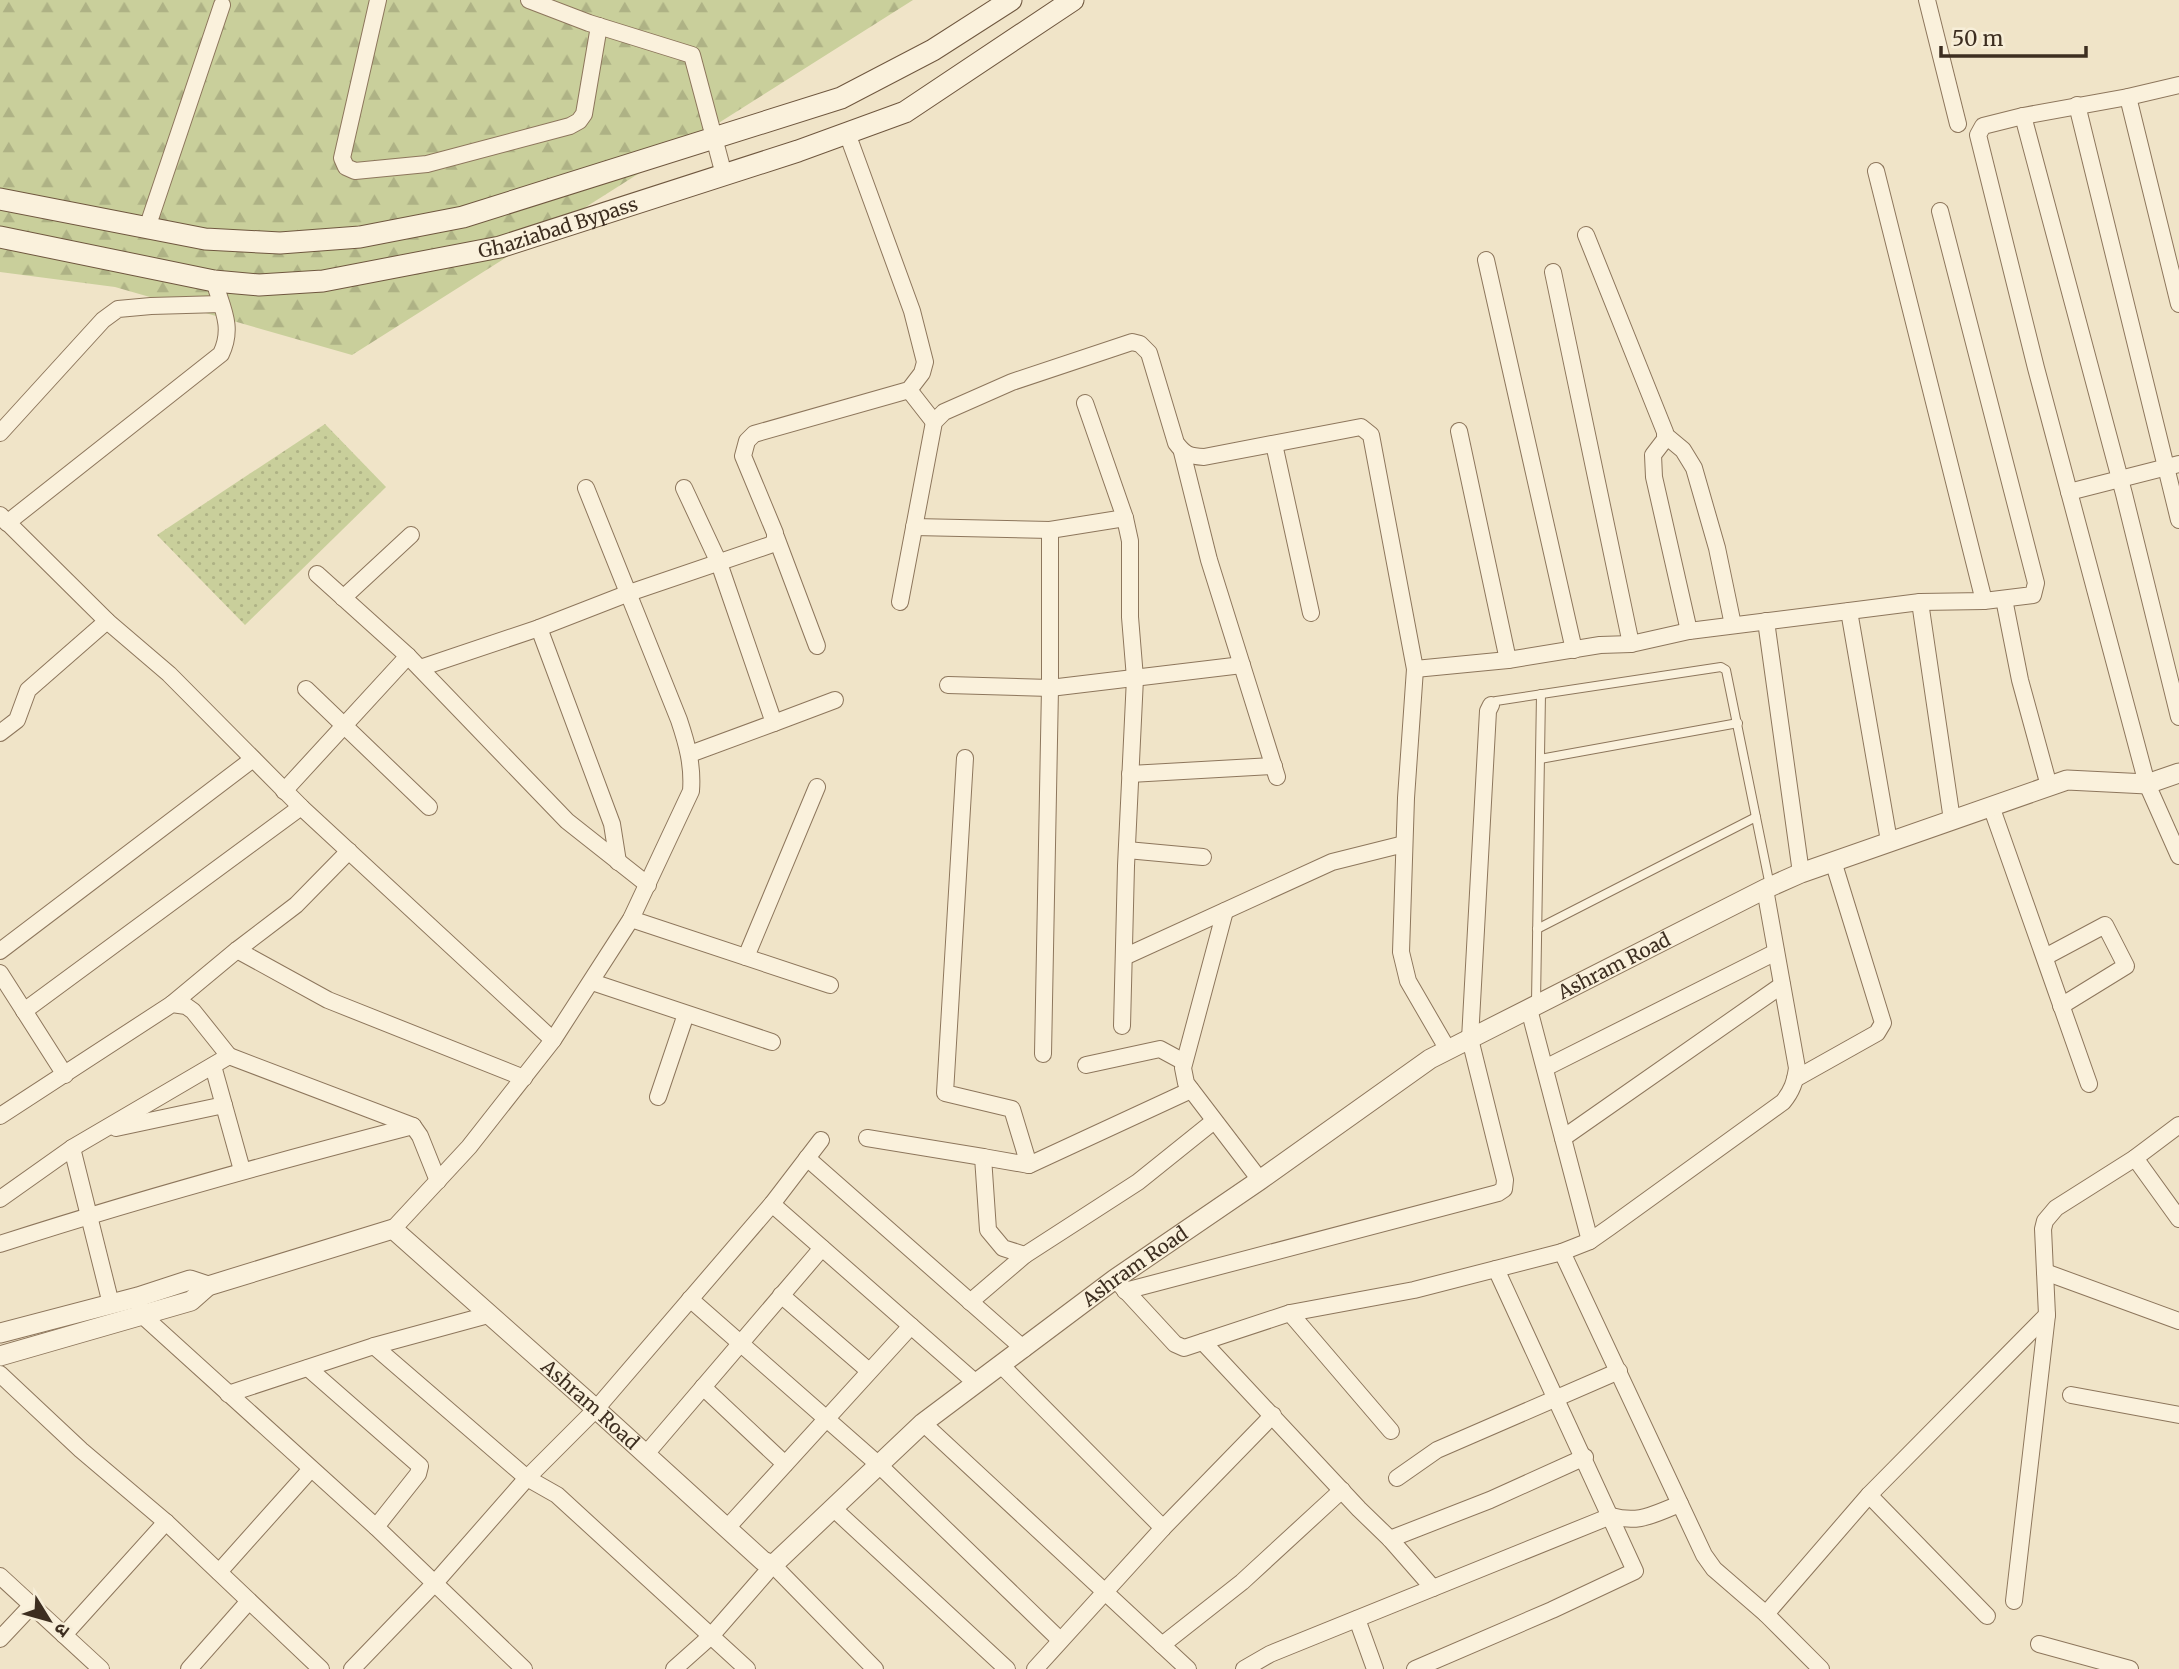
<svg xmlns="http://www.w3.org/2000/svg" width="2179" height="1669" font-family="Merriweather,'Noto Sans Devanagari',serif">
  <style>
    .grass { fill: url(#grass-dots) }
    .forest { fill: url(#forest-firs) }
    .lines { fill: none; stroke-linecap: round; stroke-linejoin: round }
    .service-casing { stroke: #8d765c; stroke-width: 10 }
    .minor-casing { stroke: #8d765c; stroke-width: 18 }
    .tertiary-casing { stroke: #8d765c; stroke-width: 21 }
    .secondary-casing { stroke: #6f573f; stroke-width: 23 }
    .service { stroke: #faf1dc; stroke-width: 8 }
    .minor { stroke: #faf1dc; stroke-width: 16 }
    .tertiary { stroke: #faf1dc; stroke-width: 19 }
    .secondary { stroke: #faf1dc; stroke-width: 21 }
    .labels { text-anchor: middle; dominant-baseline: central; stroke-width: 7; stroke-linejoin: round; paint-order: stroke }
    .street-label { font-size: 19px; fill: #3d2e20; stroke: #f7eed8 }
  </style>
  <defs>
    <pattern id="grass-dots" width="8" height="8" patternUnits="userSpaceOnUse" patternTransform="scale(1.75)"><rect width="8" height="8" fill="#c9cf9b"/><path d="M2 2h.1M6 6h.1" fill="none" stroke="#aeb285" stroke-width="1.8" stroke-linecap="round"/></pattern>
    <pattern id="forest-firs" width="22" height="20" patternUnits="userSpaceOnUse" patternTransform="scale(1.75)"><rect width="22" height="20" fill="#c9cf9b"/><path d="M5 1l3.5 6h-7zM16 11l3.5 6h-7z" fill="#aeb285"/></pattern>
  </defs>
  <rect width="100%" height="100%" fill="#f0e4c8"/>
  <polygon class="grass" points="325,424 386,487 245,625 157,535"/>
  <polygon class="forest" points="0,0 913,0 352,355 115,287 0,272"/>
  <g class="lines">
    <g class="service-casing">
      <g id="service">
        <polyline points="1491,705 1496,701 1721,667 1726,670 1770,886"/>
        <polyline points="1540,759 1738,723"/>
        <polyline points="1537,929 1756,817"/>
        <polyline points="1536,1002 1541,694"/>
      </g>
    </g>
    <g class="minor-casing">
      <g id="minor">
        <polyline points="378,0 342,158 346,167 355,171 427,164 570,126 579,121 584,114 599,26"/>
        <polyline points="529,0 589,23 692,55 724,175"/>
        <polyline points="1927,0 1958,124"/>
        <polyline points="2179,85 2128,97 2023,116 1983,126 1978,135 2036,368 2147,784 2179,856"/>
        <polyline points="2128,97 2179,304"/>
        <polyline points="2077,105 2179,520"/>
        <polyline points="2023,116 2124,494 2179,717"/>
        <polyline points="1876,171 1984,601"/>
        <polyline points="147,228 222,5"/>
        <polyline points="1586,235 1665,432 1666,438 1653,455 1654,477 1689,631"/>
        <polyline points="1486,260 1574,650"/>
        <polyline points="1553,272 1631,644"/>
        <polyline points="909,390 934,422"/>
        <polyline points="1085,403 1125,518 1130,541 1130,617 1135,678 1126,866 1122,1026"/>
        <polyline points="1459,431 1508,660"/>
        <polyline points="0,433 103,320 118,309 151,306 221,304"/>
        <polyline points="1665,435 1683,450 1694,468 1717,548 1733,625"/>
        <polyline points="1274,444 1311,613"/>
        <polyline points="1182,452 1209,560 1277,777"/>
        <polyline points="684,488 719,563 774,723 690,754"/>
        <polyline points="2069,492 2179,464"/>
        <polyline points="0,515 107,621 169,674 301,807 553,1040"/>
        <path d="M7,523L221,354C234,327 222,308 214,281"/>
        <polyline points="914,527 1050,530 1125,518"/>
        <polyline points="776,537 817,646"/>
        <polyline points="317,574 408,656 567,821 648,885"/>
        <polyline points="343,598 411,535"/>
        <polyline points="2004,599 2020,680 2049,786"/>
        <path d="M900,602L934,422L944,412L1012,382L1132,342L1140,344L1149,353L1176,443C1185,455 1189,456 1204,457L1361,427L1371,435L1415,669L1406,798L1401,952L1408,981L1448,1050"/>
        <polyline points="1920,602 1952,820"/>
        <polyline points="1849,611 1889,841"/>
        <polyline points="1766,621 1801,873"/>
        <polyline points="539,628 612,824 618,862"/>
        <polyline points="420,668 539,628 629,593 770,545 775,541 775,533 743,456 747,441 754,434 909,390 922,373 925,362 912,311 847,133"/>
        <polyline points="1415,669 1508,660 1600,645 1631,644 1689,631 1849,611 1920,602 1984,601 2033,595 2036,583 1940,211"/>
        <polyline points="948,685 1050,688 1242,665"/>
        <polyline points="306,689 429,807"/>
        <polyline points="774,723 835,700"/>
        <polyline points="0,733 17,720 28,690 107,621"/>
        <polyline points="965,758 945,1093 1012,1109 1029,1165"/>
        <polyline points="1130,774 1274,766"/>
        <polyline points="284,791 408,656"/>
        <polyline points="1991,806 2089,1084"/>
        <polyline points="1127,850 1203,857"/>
        <polyline points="1225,911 1183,1068 1186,1083 1260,1180"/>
        <polyline points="631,919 830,985"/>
        <polyline points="237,950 328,1000 524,1078"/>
        <polyline points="0,951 253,759"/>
        <polyline points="746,957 817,787"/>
        <polyline points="1124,957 1332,862 1404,844"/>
        <polyline points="2045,957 2105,925 2126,966 2061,1006"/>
        <polyline points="0,973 65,1075"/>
        <polyline points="592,982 772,1042"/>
        <polyline points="172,1004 237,950 296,905 349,851"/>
        <polyline points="1529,1009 1590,1241"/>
        <polyline points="24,1011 301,807"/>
        <polyline points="1043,1054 1050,688 1050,530"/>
        <polyline points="1086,1065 1160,1049 1184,1062"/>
        <polyline points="213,1066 242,1170"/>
        <polyline points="1545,1068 1776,952"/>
        <polyline points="1795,1079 1877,1033 1883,1023 1833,861"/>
        <polyline points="658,1097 686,1014"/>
        <polyline points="0,1116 172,1004 186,1006 193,1011 229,1056"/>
        <polyline points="116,1128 224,1105"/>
        <polyline points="867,1138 983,1157 988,1230 1003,1248 1025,1255 1138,1182 1214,1121"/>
        <polyline points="1563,1138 1782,985"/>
        <polyline points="72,1148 111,1304"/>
        <polyline points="983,1157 1029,1165 1191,1090"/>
        <polyline points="807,1158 1024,1349"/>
        <polyline points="2135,1158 2179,1219"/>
        <polyline points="0,1199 72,1148 229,1056 413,1126 420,1136 438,1181"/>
        <polyline points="772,1204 976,1383"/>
        <path d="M393,1229L469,1147L553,1040L631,919L691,791C693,765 687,744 679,720L586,488"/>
        <path d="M0,1244C136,1200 274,1162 413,1126"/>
        <path d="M1562,1252L1590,1241L1610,1227L1783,1102C1792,1091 1795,1082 1797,1068L1765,889"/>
        <polyline points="2045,1272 2179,1321"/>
        <polyline points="1115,1279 1175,1344 1184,1348 1290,1313 1414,1290 1562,1252 1704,1555 1714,1569 1766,1614 1821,1669"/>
        <polyline points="1125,1291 1498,1193 1504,1189 1505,1180 1470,1039 1488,711 1491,705"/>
        <polyline points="781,1295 869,1371"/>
        <polyline points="690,1299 879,1465 1060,1640"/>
        <polyline points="970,1302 1025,1255"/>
        <polyline points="140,1306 142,1315 376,1527 524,1669"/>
        <polyline points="1290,1313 1391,1431"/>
        <polyline points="1203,1342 1359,1509 1390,1539 1433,1588"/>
        <polyline points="374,1346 527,1478 557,1495 747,1669"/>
        <polyline points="1002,1366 1163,1528"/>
        <polyline points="308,1368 420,1466 418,1474 376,1527"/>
        <polyline points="0,1374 81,1450 166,1522 321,1669"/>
        <polyline points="703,1387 785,1464"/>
        <polyline points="228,1394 374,1346 488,1315"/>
        <polyline points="2071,1395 2179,1415"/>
        <polyline points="923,1423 1188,1669"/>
        <polyline points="646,1454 822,1248"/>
        <polyline points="1397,1478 1437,1450 1619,1371"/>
        <polyline points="1869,1495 1987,1616"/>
        <polyline points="834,1509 1007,1669"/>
        <polyline points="727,1528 911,1326"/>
        <polyline points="1390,1539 1490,1500 1585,1457"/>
        <polyline points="773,1565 875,1669"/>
        <polyline points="219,1572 311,1469"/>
        <polyline points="0,1576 101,1669"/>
        <polyline points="2014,1601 2047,1315 2043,1229 2045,1221 2056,1208 2135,1158 2179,1125"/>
        <polyline points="1766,1614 1869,1495 2047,1315"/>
        <polyline points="1357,1619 1375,1669"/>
        <polyline points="64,1635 166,1522"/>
        <polyline points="0,1639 32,1605"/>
        <polyline points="2039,1644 2130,1669"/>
        <polyline points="1162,1645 1242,1582 1342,1490"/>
        <polyline points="189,1669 249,1601"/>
        <polyline points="352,1669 434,1584 527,1478 596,1409 772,1204 821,1140"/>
        <polyline points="674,1669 711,1636 766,1573 770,1565"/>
        <polyline points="1035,1669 1163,1528 1273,1415"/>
        <path d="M1244,1669L1270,1654L1611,1516C1640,1524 1653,1514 1680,1504"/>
        <polyline points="1415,1669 1552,1610 1635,1571 1496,1269"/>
      </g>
    </g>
    <g class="tertiary-casing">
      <g id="tertiary">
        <polyline points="0,1333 138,1297 190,1280 208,1286"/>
        <path id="s1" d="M0,1356L191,1301L208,1286L393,1229L596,1409L763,1561L773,1565L923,1423L1115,1279L1260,1180L1430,1059L1765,889L1801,873L2067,780L2147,784L2179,773"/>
      </g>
    </g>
    <g class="secondary-casing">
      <g id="secondary">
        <polyline points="0,199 205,239 280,243 360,237 463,217 841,98 933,50 1011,0"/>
        <path id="s2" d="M0,237L214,281L259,285L323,281L500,247L798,151L905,112L1073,0"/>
      </g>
    </g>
    <use href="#service" class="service"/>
    <use href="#minor" class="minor"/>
    <use href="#tertiary" class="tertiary"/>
    <use href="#secondary" class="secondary"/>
  </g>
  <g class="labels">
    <g class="street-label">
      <text stroke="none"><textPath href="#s2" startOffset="569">Ghaziabad Bypass</textPath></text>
      <text stroke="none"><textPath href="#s1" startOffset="1960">Ashram Road</textPath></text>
      <text stroke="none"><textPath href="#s1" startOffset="1393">Ashram Road</textPath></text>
      <text stroke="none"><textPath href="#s1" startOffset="679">Ashram Road</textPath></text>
    </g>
  </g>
  <g transform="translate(49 1620) rotate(127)" stroke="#f7eed8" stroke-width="5" paint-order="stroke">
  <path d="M0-5L12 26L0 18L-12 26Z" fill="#3d2e20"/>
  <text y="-10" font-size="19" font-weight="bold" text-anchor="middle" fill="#3d2e20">उ</text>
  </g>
  <path d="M1941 46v10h145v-10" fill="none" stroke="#3d2e20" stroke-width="3.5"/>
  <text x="1952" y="46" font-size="21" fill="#3d2e20" stroke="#f7eed8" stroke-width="5" paint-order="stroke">50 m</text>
</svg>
